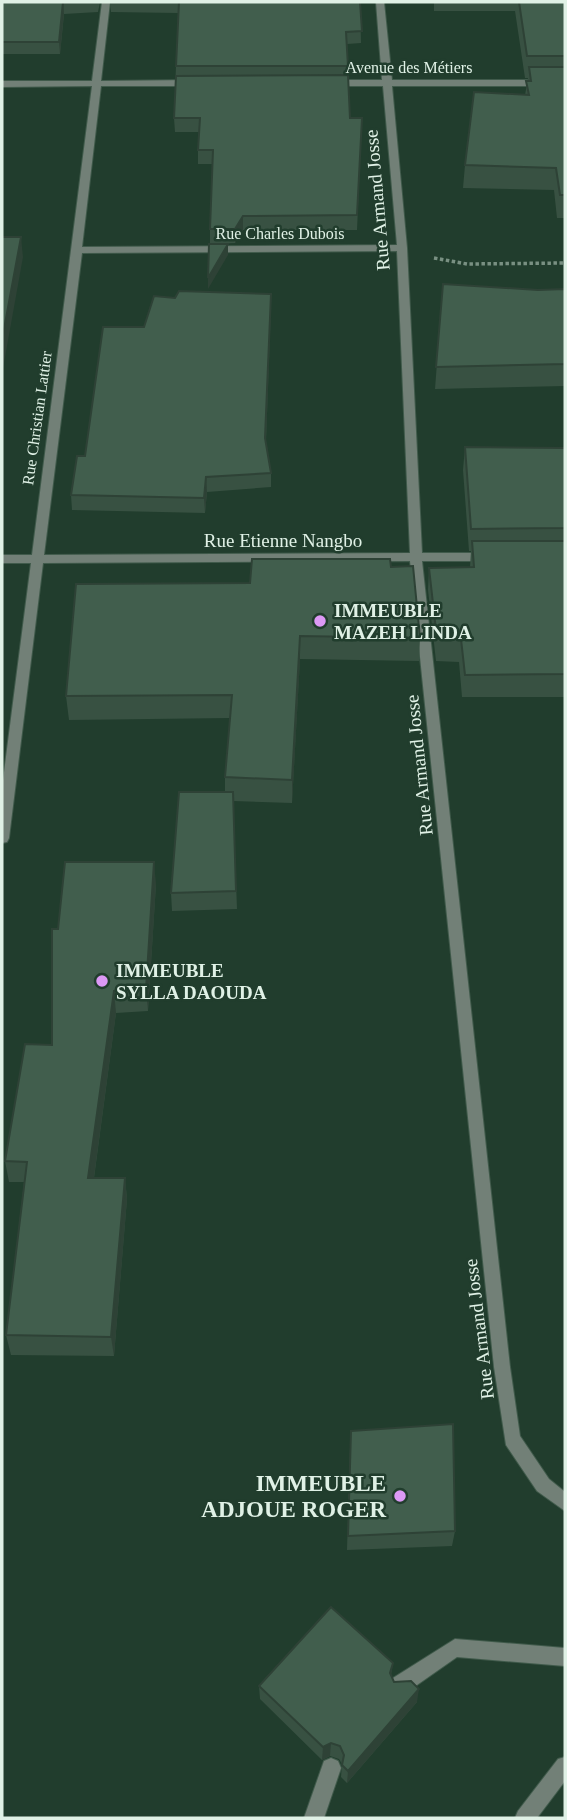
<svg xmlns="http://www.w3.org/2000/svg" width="567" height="1820" font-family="'Times New Roman',serif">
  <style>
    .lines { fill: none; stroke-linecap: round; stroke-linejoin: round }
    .service-casing { stroke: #405a4b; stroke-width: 2 }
    .minor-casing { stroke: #405a4b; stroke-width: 2 }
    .tertiary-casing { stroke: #405a4b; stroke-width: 2 }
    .path { stroke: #799082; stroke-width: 3.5; stroke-dasharray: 3.5 2.5; stroke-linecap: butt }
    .service { fill: #728077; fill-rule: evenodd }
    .minor { fill: #728077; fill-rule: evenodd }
    .tertiary { fill: #728077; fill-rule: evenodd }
    .wall { fill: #385142 }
    .shaded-wall { fill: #2e4236 }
    .building { fill: #415e4d; stroke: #2e4236; stroke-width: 2 }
    .poi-dot { fill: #dc99f5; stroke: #213d2d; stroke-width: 2.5 }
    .labels { text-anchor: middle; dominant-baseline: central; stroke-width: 5; stroke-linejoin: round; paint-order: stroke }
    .far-street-label { font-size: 16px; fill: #e0f1e6; stroke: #213d2d }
    .street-label { font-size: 19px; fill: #e0f1e6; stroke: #213d2d }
    .poi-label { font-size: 19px; font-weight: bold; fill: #e0f1e6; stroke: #213d2d; text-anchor: start }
    .near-poi-label { font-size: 23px; font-weight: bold; fill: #e0f1e6; stroke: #213d2d; text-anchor: end }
  </style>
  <rect width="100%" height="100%" fill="#213d2d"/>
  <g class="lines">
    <g class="service-casing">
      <g id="service">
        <polygon points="455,1639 565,1648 565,1666 457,1657 407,1692 400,1694 393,1692 391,1685 393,1678"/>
        <polygon points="331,1758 338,1761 341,1768 324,1818 304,1818 324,1761"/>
      </g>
    </g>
    <g class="minor-casing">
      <path id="minor" d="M102,2H110L101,81L193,80L198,83L193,86H101L82,247L397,245L383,86H332L327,83L332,80H382L376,2H384L392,80H565V86H392L407,248L422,553H487L493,557L487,561H422L510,1367L520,1436L549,1479L565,1492V1511L537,1491L506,1445L494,1367L410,561L43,563L9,838L7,842L2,843V788L31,563H2V555H32L92,86L2,87V81H92ZM397,251L410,553L44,555L82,253Z"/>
    </g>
    <g class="tertiary-casing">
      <polygon id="tertiary" points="565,1757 565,1781 537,1818 515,1818 518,1811 558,1759"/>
    </g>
    <polyline class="path" points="434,258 467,264 565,263"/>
    <use href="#service" class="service"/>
    <use href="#minor" class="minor"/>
    <use href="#tertiary" class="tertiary"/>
  </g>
  <g class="wall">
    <polygon points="2,2 100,2 98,12 64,14 60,54 2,54"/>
    <polygon points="110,2 360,2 361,43 347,44 350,118 362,118 357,230 243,230 235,243 210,244 210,229 213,164 198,164 198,150 199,132 175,132 174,118 178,13 111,12"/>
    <polygon points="434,2 565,2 565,218 557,218 554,190 463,188 465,165 525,95 528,78 525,78 515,11 434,11"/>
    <polygon points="443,284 538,290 565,289 565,386 435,389"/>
    <polygon points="271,308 266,441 271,473 271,487 207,492 205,513 72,510 71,495 144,327"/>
    <polygon points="465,447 565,448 565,697 462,697 459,662 436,661 428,590 429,568 470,567 471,551 469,551 463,470"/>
    <polygon points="391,567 420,638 419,661 300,659 292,803 233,801 237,909 172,911 171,893 225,792 225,777 230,718 69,720 66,696 250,583"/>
    <polygon points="156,884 148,1011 116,1013 94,1178 125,1178 127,1199 114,1356 11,1355 6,1335 24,1182 9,1182 5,1161 52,1045 58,929"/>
    <polygon points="350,1446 455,1531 452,1546 347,1550"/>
    <polygon points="393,1663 391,1675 394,1682 417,1702 347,1783 341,1777 342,1764 339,1759 330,1756 322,1760 260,1699 259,1686"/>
  </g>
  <g class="shaded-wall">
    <polygon points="63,2 64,14 60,54 59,42"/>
    <polygon points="243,216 243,230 235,243 235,229"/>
    <polygon points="21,237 23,257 2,374 2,340"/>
    <polygon points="228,244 228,255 208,289 208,278"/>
    <polygon points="271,294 271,308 265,452 265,438"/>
    <polygon points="206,477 207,492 205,513 204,498"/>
    <polygon points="300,636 300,659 292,803 292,780"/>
    <polygon points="154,862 156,884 148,1011 146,989"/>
    <polygon points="114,991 116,1013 91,1199 88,1178"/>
    <polygon points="125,1178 127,1199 114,1356 111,1337"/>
    <polygon points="419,1689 417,1702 347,1783 348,1771"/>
    <polygon points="331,1743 330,1756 322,1760 323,1747"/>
  </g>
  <g class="building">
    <polygon points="2,2 71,2 63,2 59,42 2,42"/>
    <polygon points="179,2 360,2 362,31 346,32 348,66 176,66"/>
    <polygon points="519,2 565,2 565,56 527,56"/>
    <polygon points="529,67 565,67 565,195 560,195 556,168 465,165 474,92 529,95 526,81 531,81"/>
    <polygon points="348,75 350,118 362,118 357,215 243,216 235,229 210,229 213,150 198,150 200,118 174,118 176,76"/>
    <polygon points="2,237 21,237 2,340"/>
    <polygon points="209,244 228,244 208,278"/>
    <polygon points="443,284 538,290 565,289 565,364 436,367"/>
    <polygon points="179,291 271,294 265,438 271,473 206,477 204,498 71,495 77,456 85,456 103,327 144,327 154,296 175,298"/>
    <polygon points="465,447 565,448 565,528 471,529"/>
    <polygon points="472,541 565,541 565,674 465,675 461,639 437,639 429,568 474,567"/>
    <polygon points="252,559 390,559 391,567 413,566 420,638 300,636 292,780 225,777 232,695 66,696 76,584 250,583"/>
    <polygon points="179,792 233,792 236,891 171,893"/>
    <polygon points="65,862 154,862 146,989 114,991 88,1178 125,1178 111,1337 6,1335 27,1162 5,1161 25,1044 52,1045 52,929 58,929"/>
    <polygon points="453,1424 455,1531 348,1536 351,1431"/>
    <polygon points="331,1607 393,1663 390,1673 394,1682 411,1681 419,1689 348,1771 342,1765 344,1755 340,1746 331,1743 323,1747 259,1686"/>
  </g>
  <g class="poi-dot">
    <circle cx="320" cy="621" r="7"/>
    <circle cx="102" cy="981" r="7"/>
    <circle cx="400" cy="1496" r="7"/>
  </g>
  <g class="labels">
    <g class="far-street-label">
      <text x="409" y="67">Avenue des Métiers</text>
      <text x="280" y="233">Rue Charles Dubois</text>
      <text transform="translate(37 418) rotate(-82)">Rue Christian Lattier</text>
    </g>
    <g class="street-label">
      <text transform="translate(377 200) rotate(-95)">Rue Armand Josse</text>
      <text x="283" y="540">Rue Etienne Nangbo</text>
      <text transform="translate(419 765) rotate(-96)">Rue Armand Josse</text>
      <text transform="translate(479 1329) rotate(-97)">Rue Armand Josse</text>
    </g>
    <g class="poi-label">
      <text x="334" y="610">IMMEUBLE<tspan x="334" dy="22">MAZEH LINDA</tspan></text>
      <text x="116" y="970">IMMEUBLE<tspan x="116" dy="22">SYLLA DAOUDA</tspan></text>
    </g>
    <g class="near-poi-label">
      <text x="386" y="1483">IMMEUBLE<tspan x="386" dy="26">ADJOUE ROGER</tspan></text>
    </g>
  </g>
  <rect width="567" height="1820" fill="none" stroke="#e0f1e6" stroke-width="7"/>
</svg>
